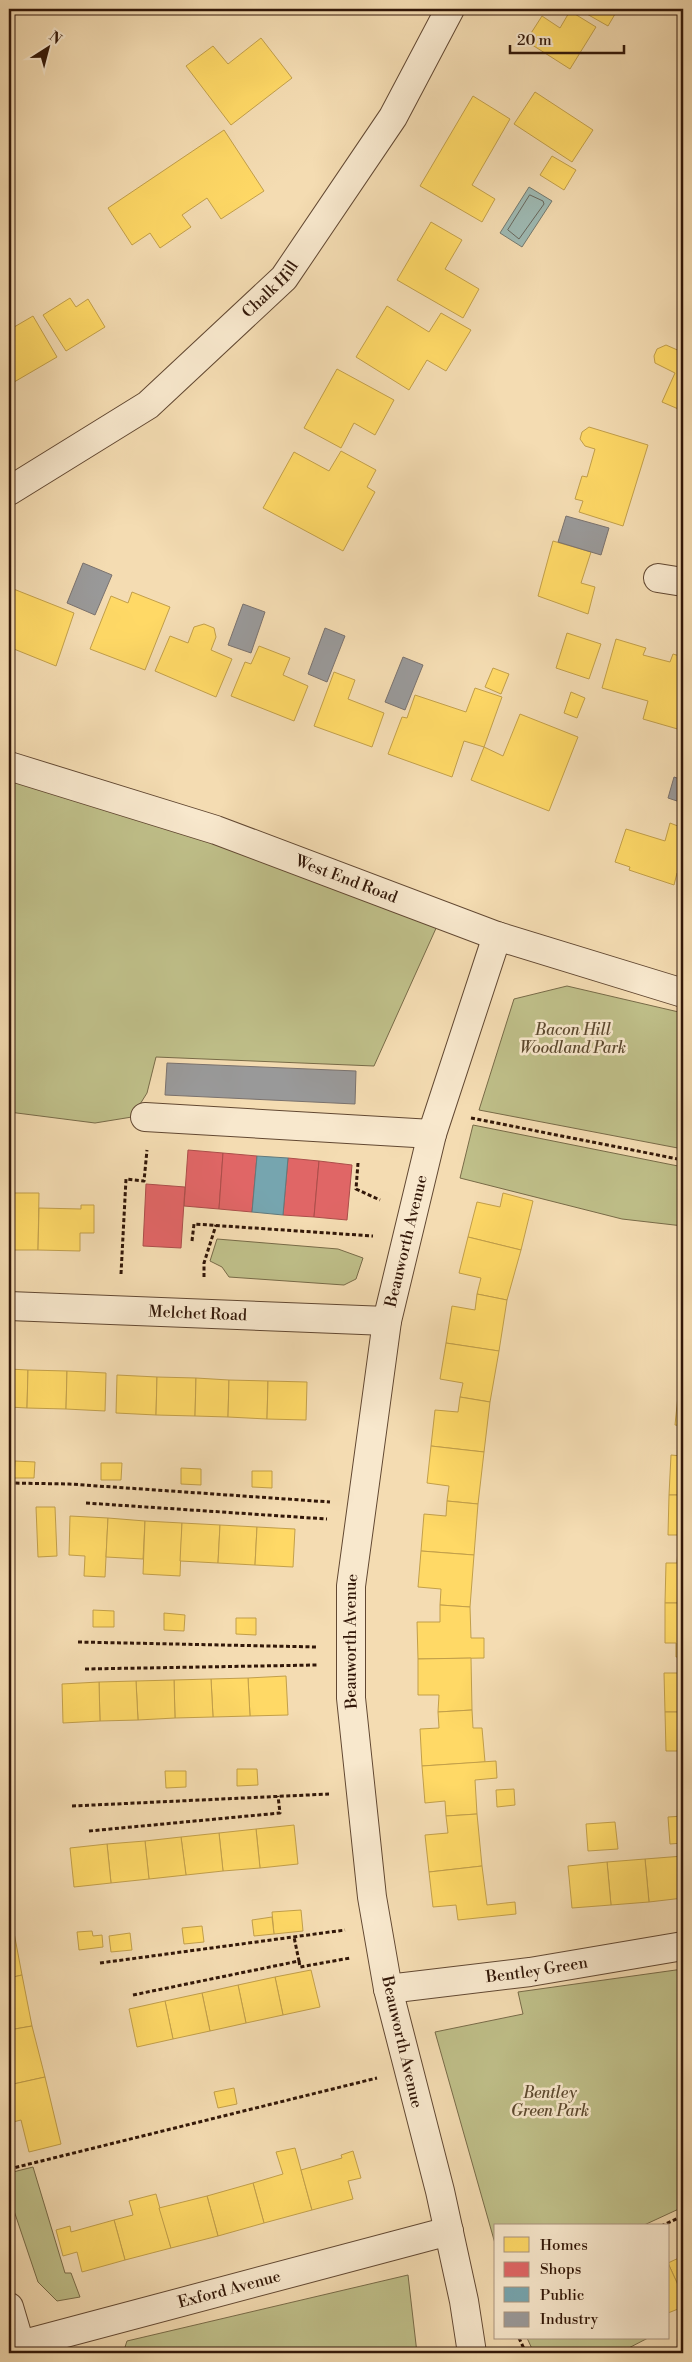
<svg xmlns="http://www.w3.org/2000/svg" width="692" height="2362" font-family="'Libre Bodoni',serif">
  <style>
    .green { fill: #bfbf89; stroke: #786b48 }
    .water { fill: #9ebab4; stroke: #73796f }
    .homes { fill: #ffd966; stroke: #c29f4a }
    .shops { fill: #e06666; stroke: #ac4e4a }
    .public { fill: #76a5af; stroke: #627a7d }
    .industry { fill: #999; stroke: #7a726e }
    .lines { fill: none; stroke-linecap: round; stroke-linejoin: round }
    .shore { stroke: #68685e; stroke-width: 1 }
    .minor-casing { stroke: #624832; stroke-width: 30 }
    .path { stroke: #321708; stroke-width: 3; stroke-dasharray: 4 2.5; stroke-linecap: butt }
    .minor { stroke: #f8e8cd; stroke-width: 28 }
    .labels { text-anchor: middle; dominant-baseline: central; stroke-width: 5; stroke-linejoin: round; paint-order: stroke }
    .street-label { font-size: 16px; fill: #321708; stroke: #f8e8cd }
    .park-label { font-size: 16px; font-style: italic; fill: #5c492f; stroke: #f8e8cd }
  </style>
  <rect width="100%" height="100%" fill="#f4dcb2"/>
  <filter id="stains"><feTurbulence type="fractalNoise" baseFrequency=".004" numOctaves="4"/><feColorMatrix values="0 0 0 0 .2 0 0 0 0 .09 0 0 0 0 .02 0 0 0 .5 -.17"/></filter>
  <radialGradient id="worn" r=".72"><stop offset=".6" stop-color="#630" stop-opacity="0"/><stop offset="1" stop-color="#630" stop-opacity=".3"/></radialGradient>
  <g class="green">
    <polygon points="9,769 442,915 374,1066 156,1057 147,1093 132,1117 95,1123 9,1112"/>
    <polygon points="567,986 683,1013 683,1149 479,1110 514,999"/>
    <polygon points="473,1125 683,1167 683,1226 622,1219 460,1178"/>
    <polygon points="217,1239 338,1249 363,1258 356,1279 344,1285 229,1277 222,1267 210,1261"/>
    <polygon points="683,1969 683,2207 642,2226 496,2226 496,2247 435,2032 523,2014 518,1992"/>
    <polygon points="33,2167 65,2273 71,2273 80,2297 57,2301 38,2282 9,2196 9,2173"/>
    <polygon points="408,2275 417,2353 123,2353 127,2341"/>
    <polygon points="527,2338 648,2338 619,2353 534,2353"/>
  </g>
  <polygon class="water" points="529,187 552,201 522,247 500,233"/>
  <g class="homes">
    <polygon points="578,9 618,9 608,26"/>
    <polygon points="570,11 596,27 570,69 526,41 542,16 560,28"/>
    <polygon points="261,38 292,78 231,125 186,66 213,46 228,64"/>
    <polygon points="535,92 593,130 572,162 514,124"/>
    <polygon points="473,96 510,119 472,185 495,199 482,222 420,186"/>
    <polygon points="224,130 264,191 221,219 207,198 182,215 191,227 160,248 150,233 132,245 108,208"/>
    <polygon points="552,156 576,170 564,190 540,175"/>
    <polygon points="431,222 462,240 445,269 479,289 463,318 397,280"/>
    <polygon points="70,298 76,307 88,299 105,327 66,351 43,315"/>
    <polygon points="387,306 429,332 441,313 471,330 446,371 427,360 409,390 356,357"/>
    <polygon points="33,316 57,357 9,385 9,330"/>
    <polygon points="666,345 682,352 683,349 683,411 662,402 675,373 655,363 654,356 657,349"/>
    <polygon points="337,369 394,400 375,435 354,423 341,448 304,428"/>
    <polygon points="589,427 648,445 623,526 579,512 583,501 575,499 582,476 587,477 595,449 585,446 580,439 582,432"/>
    <polygon points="341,451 376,470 367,487 375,492 343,551 263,508 294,452 329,471"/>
    <polygon points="553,541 591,552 581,583 595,587 588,614 538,596"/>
    <polygon points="11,588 74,613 56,666 9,647 9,595"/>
    <polygon points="132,592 170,607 145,670 90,649 111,596 128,603"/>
    <polygon points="204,624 214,628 216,637 211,650 232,659 216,697 155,671 170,636 188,643 194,627"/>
    <polygon points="567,633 601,644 589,679 556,668"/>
    <polygon points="616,639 646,648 643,655 670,662 673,654 683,657 683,721 681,730 643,719 648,701 602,688"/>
    <polygon points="259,646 290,658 283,675 308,686 294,721 231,696 245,662 251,664"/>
    <polygon points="493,668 509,674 501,694 485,687"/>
    <polygon points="334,672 355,680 348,699 384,713 372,747 314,726"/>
    <polygon points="475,688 502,697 484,747 464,741 452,777 388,754 402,717 407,718 415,695 466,712"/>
    <polygon points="571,692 585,698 577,718 564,713"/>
    <polygon points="520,714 578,737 549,811 471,780 484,747 503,756"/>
    <polygon points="670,823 683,828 683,873 677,873 674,885 629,870 630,867 615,862 626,829 665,841"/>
    <polygon points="9,1193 39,1193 38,1250 9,1250"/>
    <polygon points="503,1193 533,1201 521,1250 468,1237 477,1202 500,1207"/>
    <polygon points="81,1205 94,1205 94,1233 80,1233 80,1251 38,1250 39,1208 81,1209"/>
    <polygon points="468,1237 521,1250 507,1300 477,1294 481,1278 459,1273"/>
    <polygon points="477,1294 507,1300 499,1351 446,1343 452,1306 475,1310"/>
    <polygon points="446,1343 499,1351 490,1402 460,1397 463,1383 440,1379"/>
    <polygon points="683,1353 683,1386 679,1386"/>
    <polygon points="9,1369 28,1370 27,1408 9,1407"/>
    <polygon points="28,1370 67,1371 66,1409 27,1408"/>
    <polygon points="67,1371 106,1373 105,1411 66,1409"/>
    <polygon points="117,1375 157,1377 156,1415 116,1413"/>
    <polygon points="157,1377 196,1378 195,1416 156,1415"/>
    <polygon points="196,1378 229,1380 228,1417 195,1416"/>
    <polygon points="229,1380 268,1381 267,1419 228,1417"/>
    <polygon points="268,1381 307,1382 306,1420 267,1419"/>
    <polygon points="679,1386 683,1386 683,1426 675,1425"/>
    <polygon points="460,1397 490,1402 484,1452 431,1446 435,1410 458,1412"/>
    <polygon points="431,1446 484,1452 478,1504 447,1501 449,1486 427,1483"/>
    <polygon points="683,1448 683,1495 669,1495 671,1455 682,1456"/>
    <polygon points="15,1461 35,1462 34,1478 14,1478"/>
    <polygon points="101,1463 122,1463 121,1480 101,1480"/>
    <polygon points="181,1468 201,1469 201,1485 181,1484"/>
    <polygon points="252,1471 272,1471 272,1488 252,1487"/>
    <polygon points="669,1495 683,1495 683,1550 678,1549 679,1535 668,1535"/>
    <polygon points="447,1501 478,1504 474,1555 421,1551 424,1514 446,1516"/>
    <polygon points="36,1507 55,1507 57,1556 38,1557"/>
    <polygon points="70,1516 108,1518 105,1577 84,1576 85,1556 69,1555"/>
    <polygon points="108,1518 145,1521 143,1559 106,1557"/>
    <polygon points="145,1521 182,1523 180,1576 143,1574"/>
    <polygon points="182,1523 220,1525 218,1563 180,1561"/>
    <polygon points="220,1525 257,1527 255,1565 218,1563"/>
    <polygon points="257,1527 295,1529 293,1567 255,1565"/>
    <polygon points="678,1549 683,1550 683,1603 665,1603 666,1563 677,1563"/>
    <polygon points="421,1551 474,1555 470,1607 440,1605 441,1589 418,1587"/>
    <polygon points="665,1603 683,1603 683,1657 676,1657 676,1643 665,1643"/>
    <polygon points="440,1605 470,1607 471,1638 484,1638 484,1658 418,1659 417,1622 440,1622"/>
    <polygon points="93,1610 114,1611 114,1627 93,1627"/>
    <polygon points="164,1613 185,1615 184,1631 164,1630"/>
    <polygon points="236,1618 256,1618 256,1635 236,1634"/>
    <polygon points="471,1658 472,1710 438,1712 439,1695 418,1695 418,1659"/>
    <polygon points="664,1673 683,1673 683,1712 665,1712"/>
    <polygon points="286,1676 288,1715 250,1716 248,1678"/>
    <polygon points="248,1678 250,1716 213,1717 211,1679"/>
    <polygon points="211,1679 213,1717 175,1718 174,1680"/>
    <polygon points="174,1680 175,1718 138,1720 136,1681"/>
    <polygon points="136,1681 138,1720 100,1721 99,1682"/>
    <polygon points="99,1682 100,1721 63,1723 62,1684"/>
    <polygon points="472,1710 473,1728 482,1728 485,1762 422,1766 420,1729 439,1728 438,1712"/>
    <polygon points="665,1712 683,1712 683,1751 666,1751"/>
    <polygon points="496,1761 497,1778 475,1780 477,1814 446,1816 445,1801 425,1803 422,1766"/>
    <polygon points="237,1769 257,1769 258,1785 237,1786"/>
    <polygon points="165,1771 186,1771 186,1787 166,1788"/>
    <polygon points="514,1789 515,1805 497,1807 496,1790"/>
    <polygon points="477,1814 482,1866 429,1872 425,1835 448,1833 446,1816"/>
    <polygon points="683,1816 683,1843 670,1844 668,1817"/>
    <polygon points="615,1822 618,1849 588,1851 586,1824"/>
    <polygon points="294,1825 298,1864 260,1868 256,1829"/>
    <polygon points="256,1829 260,1868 223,1871 219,1833"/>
    <polygon points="219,1833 223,1871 186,1875 181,1837"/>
    <polygon points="181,1837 186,1875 149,1879 145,1841"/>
    <polygon points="145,1841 149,1879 111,1883 107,1844"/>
    <polygon points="107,1844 111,1883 74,1887 70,1848"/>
    <polygon points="683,1856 683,1898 649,1902 645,1859"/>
    <polygon points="645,1859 649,1902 611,1905 607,1862"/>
    <polygon points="607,1862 611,1905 572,1908 568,1866"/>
    <polygon points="482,1866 487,1905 515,1902 516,1914 458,1920 456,1905 433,1907 429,1872"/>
    <polygon points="301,1910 303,1931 274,1934 272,1912"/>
    <polygon points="272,1917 274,1934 254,1936 252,1920"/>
    <polygon points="12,1922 22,1975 9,1978 9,1923"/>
    <polygon points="202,1926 204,1942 184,1944 182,1928"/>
    <polygon points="92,1931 93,1936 102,1935 103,1947 79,1950 77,1932"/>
    <polygon points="130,1933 132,1950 111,1952 109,1936"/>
    <polygon points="311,1970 320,2007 283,2015 275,1977"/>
    <polygon points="22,1975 32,2026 9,2030 9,1978"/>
    <polygon points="275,1977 283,2015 246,2023 238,1985"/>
    <polygon points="238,1985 246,2023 210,2031 202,1993"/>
    <polygon points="202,1993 210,2031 173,2039 165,2001"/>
    <polygon points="165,2001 173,2039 137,2047 129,2009"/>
    <polygon points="32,2026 45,2077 9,2085 9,2030"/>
    <polygon points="45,2077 61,2144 29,2152 21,2120 9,2123 9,2085"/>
    <polygon points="234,2088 237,2104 218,2108 214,2092"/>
    <polygon points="295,2148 312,2210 264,2223 253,2183 283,2174 276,2152"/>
    <polygon points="353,2151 361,2178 348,2181 353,2199 312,2210 301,2170 342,2158 341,2155"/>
    <polygon points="253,2183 264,2223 218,2236 207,2196"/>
    <polygon points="156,2194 171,2248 125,2260 114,2220 133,2215 129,2201"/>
    <polygon points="207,2196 218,2236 171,2248 159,2208"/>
    <polygon points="114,2220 125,2260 82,2272 77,2252 63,2256 56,2230 70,2226 71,2232"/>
    <polygon points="683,2256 683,2296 668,2263"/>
    <polygon points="668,2263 683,2296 683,2307 668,2313"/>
  </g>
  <g class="shops">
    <polygon points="188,1150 223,1153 219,1209 184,1206"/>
    <polygon points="223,1153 257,1156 252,1212 219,1209"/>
    <polygon points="288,1158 319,1161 314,1217 283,1215"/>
    <polygon points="319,1161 352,1165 347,1220 314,1217"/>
    <polygon points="146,1184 185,1187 181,1248 143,1246"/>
  </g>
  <polygon class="public" points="257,1156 288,1158 283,1215 252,1212"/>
  <g class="industry">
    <polygon points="566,516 609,528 601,555 558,542"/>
    <polygon points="83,563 112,575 95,615 67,603"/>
    <polygon points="243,604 265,612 251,653 228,645"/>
    <polygon points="325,628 345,636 327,682 308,674"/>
    <polygon points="403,657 423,665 405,710 385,702"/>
    <polygon points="674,777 683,780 683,803 668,798"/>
    <polygon points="167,1063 356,1071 355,1104 165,1095"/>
  </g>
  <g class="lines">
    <polygon class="shore" points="530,195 543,201 544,204 519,239 508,230"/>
    <g class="minor-casing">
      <g id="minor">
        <path id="s1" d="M9,491L148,405L284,278L393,117L450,9"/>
        <polyline points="658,578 683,582"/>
        <path id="s2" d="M9,766L216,830L497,936L683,993"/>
        <polyline points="145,1117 432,1134"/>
        <path id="s3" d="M9,1306L387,1321"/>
        <path id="s4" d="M388,1989L530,1972L683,1946"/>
        <polyline points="9,2307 20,2344"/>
        <path id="s5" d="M9,2348L449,2231"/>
        <path id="s6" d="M472,2353L464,2301L440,2191L388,1989L372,1897L351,1698V1586L387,1321L432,1134L497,936"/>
      </g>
    </g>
    <g class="path">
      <polyline points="471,1118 683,1160"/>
      <polyline points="358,1163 356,1189 380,1200"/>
      <polyline points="192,1241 194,1224 373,1236"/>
      <polyline points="121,1274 126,1179 144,1181 147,1150"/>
      <polyline points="204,1277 204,1263 216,1225"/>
      <polyline points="9,1483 69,1484 330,1502"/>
      <polyline points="86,1503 327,1519"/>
      <polyline points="78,1642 317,1647"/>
      <polyline points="85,1669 317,1665"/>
      <polyline points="72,1806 329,1794"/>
      <polyline points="89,1831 280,1813 278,1796"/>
      <polyline points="299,1961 300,1967 350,1958"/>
      <polyline points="100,1963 345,1930"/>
      <polyline points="133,1995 299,1961 294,1937"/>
      <polyline points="9,2169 377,2078"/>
      <polyline points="661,2226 683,2216"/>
      <polyline points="519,2338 526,2353"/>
    </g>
    <use href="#minor" class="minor"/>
  </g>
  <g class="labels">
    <g class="street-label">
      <text stroke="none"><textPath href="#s1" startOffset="332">Chalk Hill</textPath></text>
      <text stroke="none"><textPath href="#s2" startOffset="356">West End Road</textPath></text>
      <text stroke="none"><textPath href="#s6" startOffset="1129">Beauworth Avenue</textPath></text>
      <text stroke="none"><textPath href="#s3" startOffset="189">Melchet Road</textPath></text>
      <text stroke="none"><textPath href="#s6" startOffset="724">Beauworth Avenue</textPath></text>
      <text stroke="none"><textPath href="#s4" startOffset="150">Bentley Green</textPath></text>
      <text transform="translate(402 2042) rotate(77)">Beauworth Avenue</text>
      <text stroke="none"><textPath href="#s5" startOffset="228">Exford Avenue</textPath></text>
    </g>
    <g class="park-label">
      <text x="573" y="1030">Bacon Hill<tspan x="573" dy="18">Woodland Park</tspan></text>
      <text x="550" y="2093">Bentley<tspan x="550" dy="18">Green Park</tspan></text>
    </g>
  </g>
  <rect width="692" height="2362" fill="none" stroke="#f4dcb2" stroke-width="30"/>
  <rect x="10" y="10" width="672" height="2342" fill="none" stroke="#321708" stroke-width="2.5"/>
  <rect x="15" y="15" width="662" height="2332" fill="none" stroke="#321708"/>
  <rect x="494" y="2224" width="175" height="115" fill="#f8e8cd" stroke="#a9947e"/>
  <rect x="504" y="2237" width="25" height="15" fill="#ffd966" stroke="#a9947e"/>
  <text x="540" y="2250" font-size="15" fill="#321708">Homes</text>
  <rect x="504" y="2262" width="25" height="15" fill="#e06666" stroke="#a9947e"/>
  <text x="540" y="2274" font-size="15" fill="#321708">Shops</text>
  <rect x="504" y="2287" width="25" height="15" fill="#76a5af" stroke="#a9947e"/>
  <text x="540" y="2300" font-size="15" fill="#321708">Public</text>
  <rect x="504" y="2312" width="25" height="15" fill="#999999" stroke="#a9947e"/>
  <text x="540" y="2324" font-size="15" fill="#321708">Industry</text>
  <g transform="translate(48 48) rotate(36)" stroke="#f8e8cd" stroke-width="4" paint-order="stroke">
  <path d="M0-4L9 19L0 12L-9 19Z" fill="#321708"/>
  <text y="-8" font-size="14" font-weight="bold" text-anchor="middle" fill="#321708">N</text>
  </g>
  <path d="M510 45v8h114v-8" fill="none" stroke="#321708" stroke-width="2.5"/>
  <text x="517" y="45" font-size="15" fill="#321708" stroke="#f8e8cd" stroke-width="4" paint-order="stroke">20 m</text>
  <rect width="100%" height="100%" filter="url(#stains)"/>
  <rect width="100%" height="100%" fill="url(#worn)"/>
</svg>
